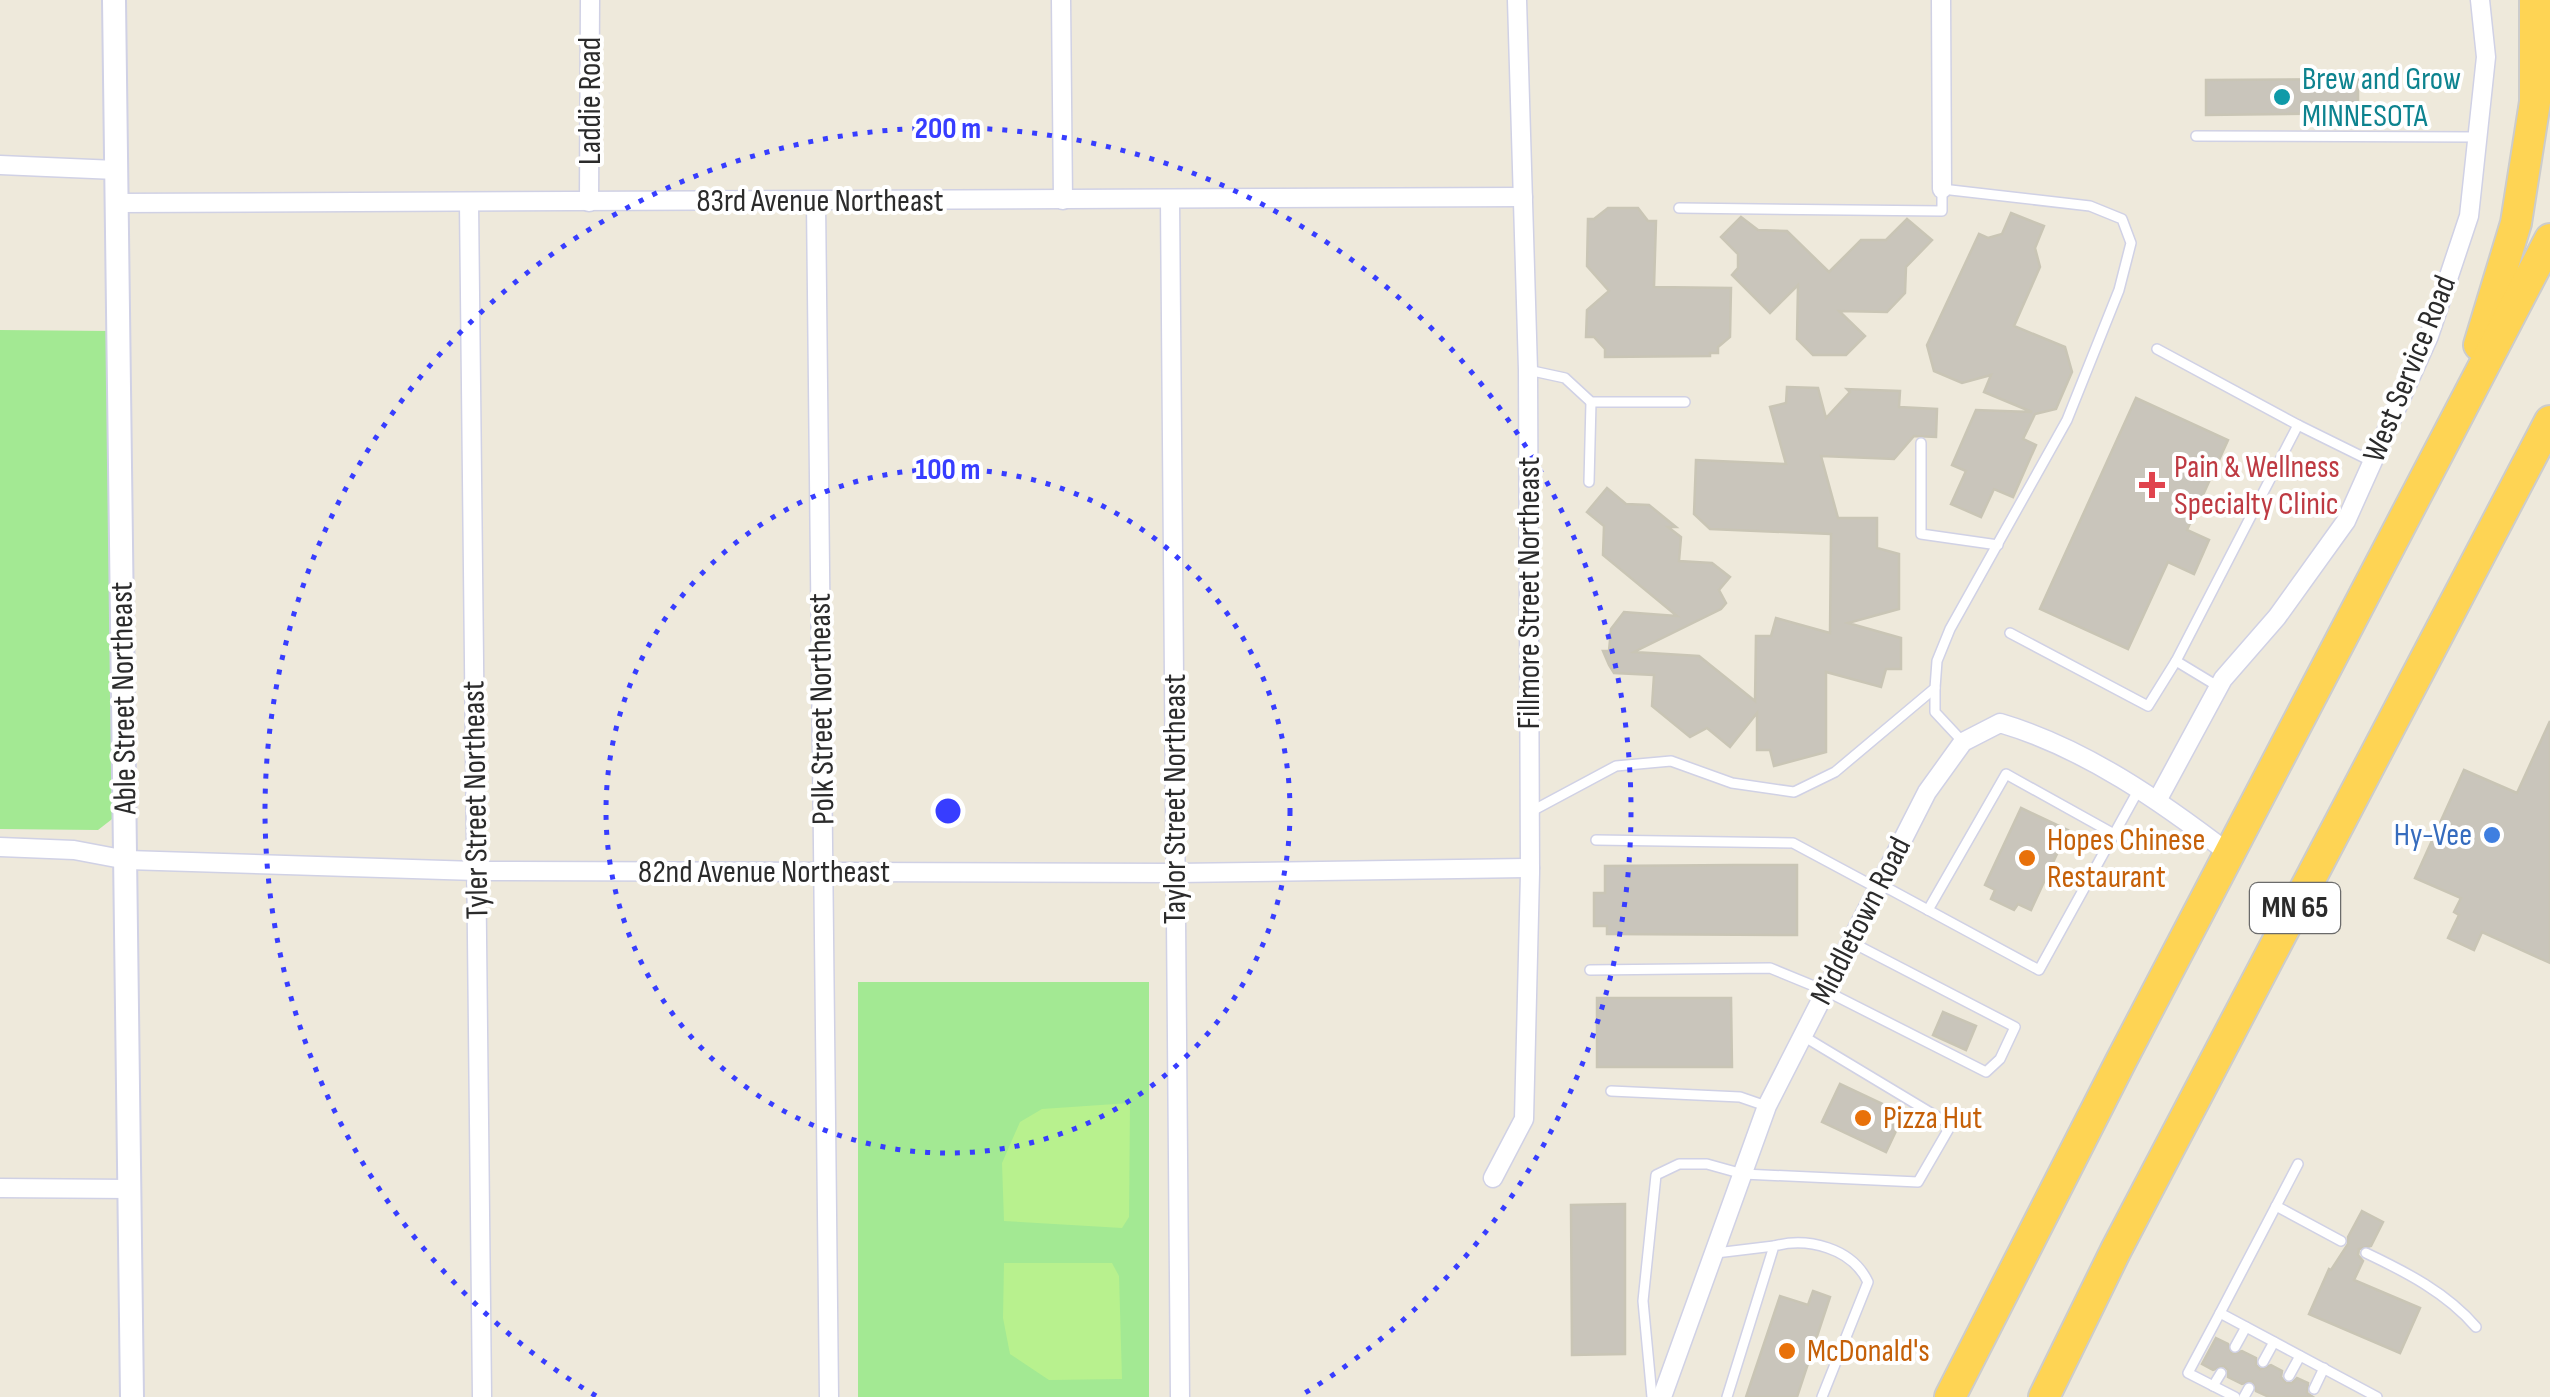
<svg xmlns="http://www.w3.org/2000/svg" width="2550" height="1397" font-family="'Sofia Sans Condensed',sans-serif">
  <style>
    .green { fill: #a3e993 }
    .pitch { fill: #b8f18e }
    .building { fill: #c9c5bb; stroke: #c9c5b5; stroke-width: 2.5 }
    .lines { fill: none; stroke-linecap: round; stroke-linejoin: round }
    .service-casing { stroke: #d0d1e5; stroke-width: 12 }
    .minor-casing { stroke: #d0d1e5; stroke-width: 21 }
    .tertiary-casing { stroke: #d0d1e5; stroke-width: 26 }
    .trunk-casing { stroke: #ccc; stroke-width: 34 }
    .service { stroke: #fff; stroke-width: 9 }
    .minor { stroke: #fff; stroke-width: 18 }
    .tertiary { stroke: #fff; stroke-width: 22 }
    .trunk { stroke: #fed454; stroke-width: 30 }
    .ring { fill: none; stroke: #373dff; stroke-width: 5; stroke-dasharray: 5 10 }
    .culture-dot { fill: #0f9aa8; stroke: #fff; stroke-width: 4 }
    .health-dot { fill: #e0444e; stroke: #fff; stroke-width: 4 }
    .shop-dot { fill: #3f7fe0; stroke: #fff; stroke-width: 4 }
    .food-dot { fill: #e8710a; stroke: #fff; stroke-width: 4 }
    .labels { text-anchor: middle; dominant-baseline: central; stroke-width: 8; stroke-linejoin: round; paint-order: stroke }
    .shield { fill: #fff; stroke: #6b6b6b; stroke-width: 2.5 }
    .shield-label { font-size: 30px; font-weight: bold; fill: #2b2b2b }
    .culture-label { font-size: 32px; fill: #0d838f; stroke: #fff; text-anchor: start }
    .street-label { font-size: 32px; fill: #2b2b2b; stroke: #fff }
    .health-label { font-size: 32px; fill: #be3a42; stroke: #fff; text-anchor: start }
    .shop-label { font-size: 32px; fill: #366cbe; stroke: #fff; text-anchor: end }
    .food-label { font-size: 32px; fill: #c56008; stroke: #fff; text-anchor: start }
    .centre { fill: #373dff; stroke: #fff; stroke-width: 5 }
    .ring-label { font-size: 30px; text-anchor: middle; font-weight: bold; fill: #373dff; stroke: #fff; stroke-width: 8; stroke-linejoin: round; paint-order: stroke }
  </style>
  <rect width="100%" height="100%" fill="#eee9db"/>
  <g class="green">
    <polygon points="0,330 110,331 116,816 98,830 0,829"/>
    <rect x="858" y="982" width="291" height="415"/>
  </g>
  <g class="pitch">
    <polygon points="1130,1103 1129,1217 1122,1228 1004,1221 1002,1163 1020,1122 1042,1109"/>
    <polygon points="1004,1263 1112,1263 1119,1276 1122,1379 1049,1380 1010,1354 1003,1318"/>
  </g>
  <g class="building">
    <polygon points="2358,79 2358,113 2206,115 2206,80"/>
    <polygon points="1608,208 1638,208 1648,221 1656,221 1654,287 1731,288 1730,337 1718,347 1718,353 1710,353 1710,356 1605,357 1605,349 1594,337 1586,337 1587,310 1609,291 1587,266 1588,219 1594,219"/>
    <polygon points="2011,213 2044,226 2035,248 2040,267 2014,326 2065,347 2072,372 2056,409 2035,414 2023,439 2036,445 2013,497 1994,489 1981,517 1951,504 1966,471 1952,465 1976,410 2032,412 1984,392 1991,375 1962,383 1934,371 1927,345 1979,234 1988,238 2002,234"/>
    <polygon points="1741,217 1758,230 1787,231 1829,272 1861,240 1886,240 1907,219 1932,240 1906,267 1905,293 1887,312 1839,311 1865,336 1846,355 1813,355 1797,339 1798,285 1770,313 1732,275 1738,268 1738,254 1721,237"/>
    <polygon points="1787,387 1818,388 1826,418 1850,392 1847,389 1900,391 1899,407 1937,409 1936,437 1914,436 1894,459 1821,456 1838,518 1877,518 1877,548 1899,554 1899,609 1848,623 1901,638 1901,669 1886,669 1881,687 1826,672 1826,752 1774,766 1770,750 1757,750 1757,713 1730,747 1707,728 1690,737 1652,706 1654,675 1614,673 1609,665 1603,651 1609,651 1611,629 1624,612 1677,616 1603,555 1604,526 1587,512 1607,488 1626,504 1649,505 1676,527 1668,527 1681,537 1679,561 1712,563 1730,577 1719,590 1726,603 1721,609 1634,652 1699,656 1755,701 1756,636 1771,636 1776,618 1830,633 1831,534 1710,529 1694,514 1696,460 1786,464 1770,407 1786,403"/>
    <polygon points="2136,398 2228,440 2187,530 2209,540 2194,574 2168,562 2128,649 2040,609"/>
    <polygon points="2550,721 2550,963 2482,932 2474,950 2448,938 2459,915 2454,912 2461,898 2415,878 2464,770 2517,793"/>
    <polygon points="2021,808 2068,830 2031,910 2018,904 2014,910 1991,899 1995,890 1985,885"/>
    <polygon points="1735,865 1797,865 1797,935 1607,934 1607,926 1594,926 1594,893 1605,893 1605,866"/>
    <polygon points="1597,998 1731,998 1732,1067 1597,1067"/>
    <polygon points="1943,1012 1976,1026 1966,1050 1933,1035"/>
    <polygon points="1840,1084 1904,1114 1886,1152 1822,1122"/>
    <polygon points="1625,1204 1625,1354 1572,1355 1571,1205"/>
    <polygon points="2362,1211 2383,1222 2371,1246 2359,1249 2358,1255 2363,1261 2354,1280 2420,1308 2400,1353 2309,1314 2329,1269 2331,1270 2348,1244 2348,1237"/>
    <polygon points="1813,1291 1830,1297 1797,1397 1746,1397 1780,1296 1808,1305"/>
    <polygon points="2216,1338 2228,1344 2232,1354 2242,1351 2256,1358 2256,1365 2260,1369 2271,1365 2282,1371 2281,1377 2286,1383 2292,1383 2297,1378 2308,1383 2307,1393 2313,1397 2269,1397 2256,1391 2252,1381 2242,1384 2228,1377 2228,1370 2224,1366 2213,1370 2202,1364"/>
  </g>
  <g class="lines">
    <g class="service-casing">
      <g id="service">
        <polyline points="2196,136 2477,137"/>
        <polyline points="2157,349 2298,425"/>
        <polyline points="1528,370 1565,378 1591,402 1685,402"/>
        <polyline points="1921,443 1921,534 1998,545"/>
        <polyline points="1589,482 1591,402"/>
        <polyline points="2010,633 2148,706 2176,661"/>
        <polyline points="2219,687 2176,661 2298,425 2373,462"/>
        <polyline points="1935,688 1935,712 1963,742"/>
        <polyline points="1532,811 1616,766 1671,761 1732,783 1794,792 1835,772 1935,688 1937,661 1950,629 2067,420 2119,290 2131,243 2122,219 2090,206 1942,189 1942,211 1679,208"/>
        <polyline points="1596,840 1793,843 1877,888"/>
        <polyline points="1880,884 2039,970 2139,789"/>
        <polyline points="1928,910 2006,774 2114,834"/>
        <polyline points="1590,970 1770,968 1826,991 1986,1072 2000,1059 2015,1027 1851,942"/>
        <polyline points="1611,1091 1740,1097 1766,1106"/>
        <polyline points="2298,1164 2220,1313 2377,1397"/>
        <polyline points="2276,1206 2341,1241"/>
        <polyline points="1716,1253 1774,1246"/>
        <path d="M2366,1253C2406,1272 2447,1293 2476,1327"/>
        <polyline points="2220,1313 2188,1373 2235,1397"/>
        <polyline points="2235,1347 2246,1327"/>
        <polyline points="2263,1362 2274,1342"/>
        <polyline points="2289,1376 2300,1356"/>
        <polyline points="2213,1386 2221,1373"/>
        <polyline points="2314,1389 2324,1368"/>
        <polyline points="1652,1397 1643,1301 1656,1175 1679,1164 1707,1164 1743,1174 1918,1182 1951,1125 1803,1036"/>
        <path d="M1727,1397L1774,1246C1808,1237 1852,1248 1868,1282L1822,1397"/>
        <polyline points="2244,1397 2249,1388"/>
      </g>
    </g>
    <g class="minor-casing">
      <g id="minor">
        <polyline points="1061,0 1063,200"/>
        <polyline points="1941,0 1942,189"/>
        <polyline points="0,165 116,170"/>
        <polyline points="1170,200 1180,1397"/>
        <polyline points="816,201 829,1397"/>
        <polyline points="469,202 482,1397"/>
        <polyline points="589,202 590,0"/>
        <polyline points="117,203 1523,197"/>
        <polyline points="2158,799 2223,679 2277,617 2346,521 2429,336 2469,216 2486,57 2480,0"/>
        <polyline points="0,847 74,850 127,860 476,871 1176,873 1530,868"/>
        <polyline points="1493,1178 1524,1119 1530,873 1528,370 1517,0"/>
        <polyline points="0,1188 130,1189"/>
        <path d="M1662,1397L1767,1106L1927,792L1963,742L2000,723C2085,748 2162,802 2231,855"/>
      </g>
    </g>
    <g class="tertiary-casing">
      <polyline id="tertiary" points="114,0 132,1397"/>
    </g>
    <g class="trunk-casing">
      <g id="trunk">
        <polyline points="2479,345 2516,223 2535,102 2535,0"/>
        <polyline points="1950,1397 2121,1061 2550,239"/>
        <polyline points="2044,1397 2116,1250 2550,421"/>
      </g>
    </g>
    <use href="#service" class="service"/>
    <use href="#minor" class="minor"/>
    <use href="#tertiary" class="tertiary"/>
    <use href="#trunk" class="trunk"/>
  </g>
  <g class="ring">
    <circle cx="948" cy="811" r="342"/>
    <path d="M596 1396A683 683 0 1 1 1300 1396"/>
  </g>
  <circle class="culture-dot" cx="2282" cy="97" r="10"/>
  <path class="health-dot" d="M2147 470h10v10h10v10h-10v10h-10v-10h-10v-10h10z"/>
  <circle class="shop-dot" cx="2492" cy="835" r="10"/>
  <g class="food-dot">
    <circle cx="2027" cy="858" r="10"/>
    <circle cx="1863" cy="1118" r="10"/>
    <circle cx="1787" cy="1351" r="10"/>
  </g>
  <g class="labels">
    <rect class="shield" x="2250" y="883" width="90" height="50" rx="8"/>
    <g class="shield-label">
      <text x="2295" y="908">MN 65</text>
    </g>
    <g class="culture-label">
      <text x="2302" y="79">Brew and Grow<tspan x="2302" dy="37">MINNESOTA</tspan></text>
    </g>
    <g class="street-label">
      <text transform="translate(590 101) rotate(-90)">Laddie Road</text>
      <text x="820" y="201">83rd Avenue Northeast</text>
      <text transform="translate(2410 369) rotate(-68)">West Service Road</text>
      <text transform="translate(1529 593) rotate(-90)">Fillmore Street Northeast</text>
      <text transform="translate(124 698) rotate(-91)">Able Street Northeast</text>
      <text transform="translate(822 709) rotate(-91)">Polk Street Northeast</text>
      <text transform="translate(1175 799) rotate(-90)">Taylor Street Northeast</text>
      <text transform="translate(476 800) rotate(-91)">Tyler Street Northeast</text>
      <text x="764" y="872">82nd Avenue Northeast</text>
      <text transform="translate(1861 921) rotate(-63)">Middletown Road</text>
    </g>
    <g class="health-label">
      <text x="2174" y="467">Pain &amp; Wellness<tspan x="2174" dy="37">Specialty Clinic</tspan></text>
    </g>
    <g class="shop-label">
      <text x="2472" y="835">Hy-Vee</text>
    </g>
    <g class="food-label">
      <text x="2047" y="840">Hopes Chinese<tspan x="2047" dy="37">Restaurant</tspan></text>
      <text x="1883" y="1118">Pizza Hut</text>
      <text x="1807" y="1351">McDonald's</text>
    </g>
  </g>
  <circle cx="948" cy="811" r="15" class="centre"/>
  <g class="ring-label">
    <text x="948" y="138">200 m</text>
    <text x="948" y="479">100 m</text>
  </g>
</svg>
